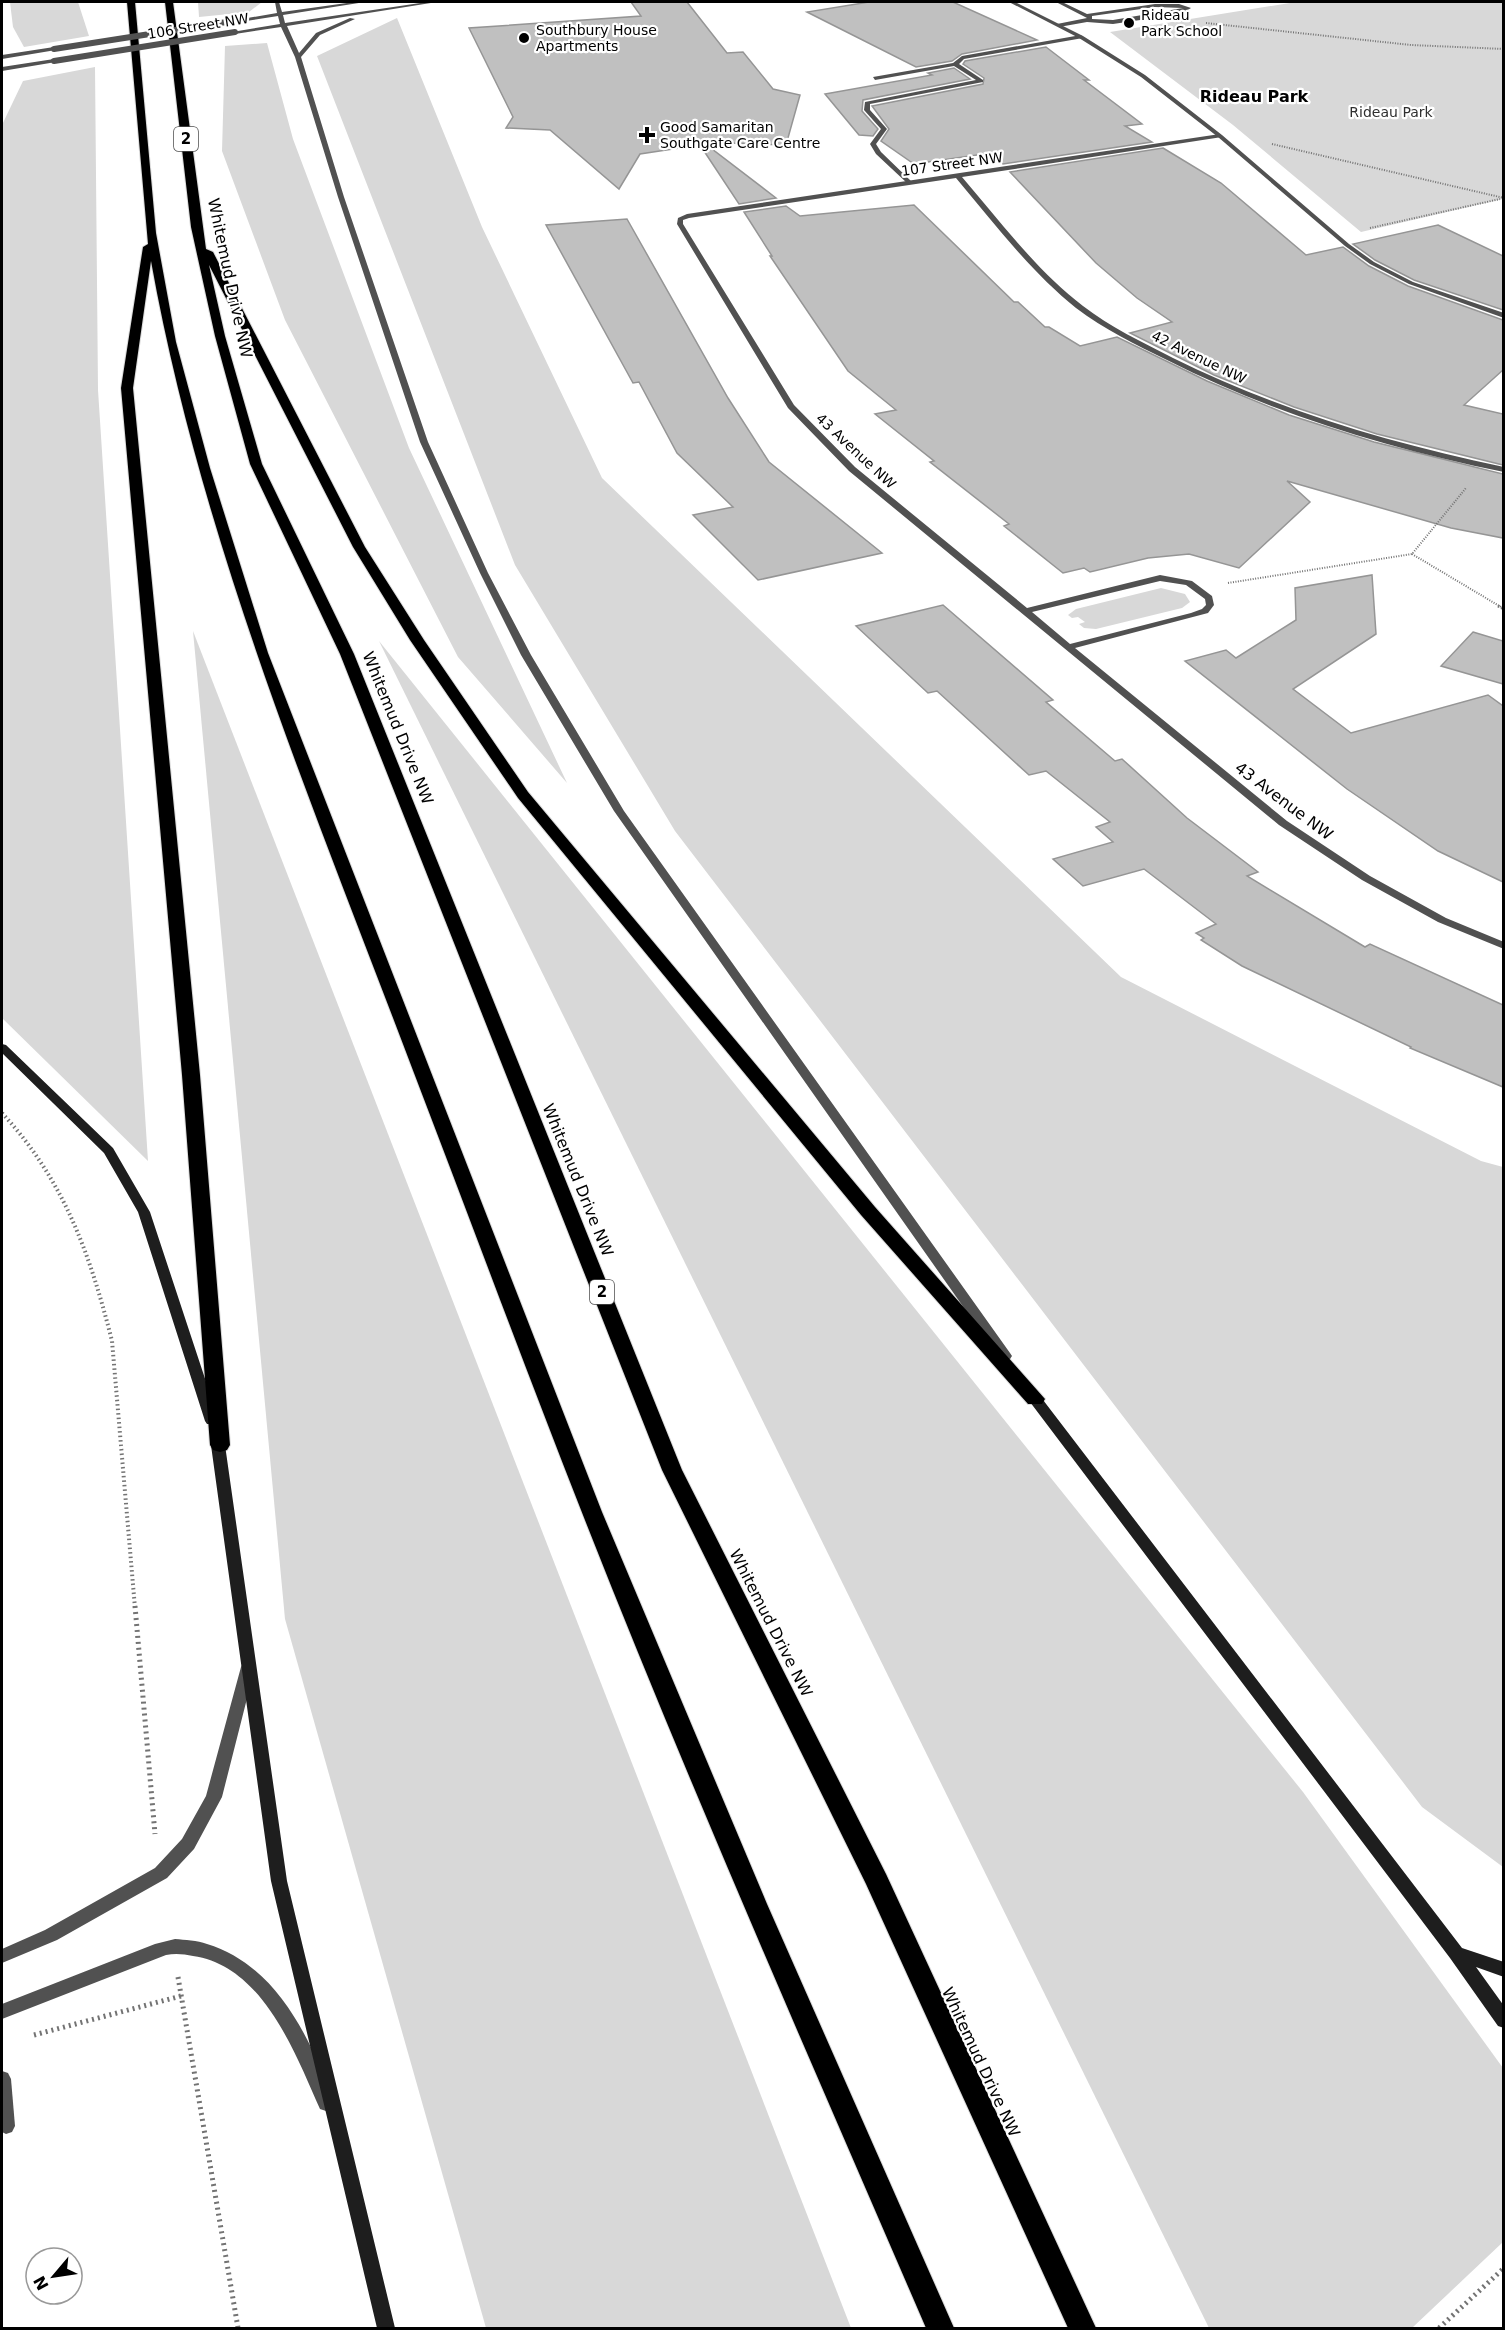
<svg xmlns="http://www.w3.org/2000/svg" width="1505" height="2330" font-family="'DejaVu Sans',sans-serif">
  <style>
    .green { fill: #d8d8d8 }
    .building { fill: #c0c0c0; stroke: #959595; stroke-width: 1.5 }
    .lines { fill: none; stroke-linecap: round; stroke-linejoin: round }
    .motorway-casing { stroke: #dbdbdb; stroke-width: 2 }
    .path-far3 { stroke: #737373; stroke-width: 2; stroke-dasharray: 1 1.5; stroke-linecap: butt }
    .path-far2 { stroke: #737373; stroke-width: 3; stroke-dasharray: 1.5 2; stroke-linecap: butt }
    .path-far1 { stroke: #737373; stroke-width: 4; stroke-dasharray: 1.5 3; stroke-linecap: butt }
    .path { stroke: #737373; stroke-width: 5; stroke-dasharray: 2 4; stroke-linecap: butt }
    .service { fill: #515151; fill-rule: evenodd }
    .minor { fill: #515151; fill-rule: evenodd }
    .tertiary { fill: #515151; fill-rule: evenodd }
    .secondary { fill: #1e1e1e; fill-rule: evenodd }
    .motorway { fill: #000; fill-rule: evenodd }
    .tertiary-bridge { stroke: #515151; stroke-width: 6 }
    .poi-dot { fill: #000; stroke: #fff; stroke-width: 2 }
    .labels { text-anchor: middle; dominant-baseline: central; stroke-width: 4.5; stroke-linejoin: round; paint-order: stroke }
    .far-poi-label { font-size: 14px; fill: #000; stroke: #fff; text-anchor: start }
    .far-street-label { font-size: 14px; fill: #000; stroke: #fff }
    .far-park-label { font-size: 14px; fill: #2f2f2f; stroke: #fff }
    .shield { fill: #fff; stroke: #4c4c4c; stroke-width: 1.5 }
    .shield-label { font-size: 15px; font-weight: bold; fill: #000 }
    .far-quarter-label { font-size: 16px; font-weight: bold; fill: #000; stroke: #fff }
    .street-label { font-size: 16px; fill: #000; stroke: #fff }
  </style>
  <rect width="100%" height="100%" fill="#fff"/>
  <g class="green">
    <polygon points="10,2 78,2 89,36 24,47 13,27"/>
    <polygon points="198,2 262,2 249,12 199,17"/>
    <polygon points="1296,2 1503,2 1503,199 1361,232 1233,125 1110,32"/>
    <polygon points="397,18 482,227 602,478 1121,977 1481,1161 1503,1167 1503,1867 1422,1807 675,831 515,565 317,56"/>
    <polygon points="267,43 293,139 409,448 567,783 458,657 285,320 222,151 225,46"/>
    <polygon points="95,67 98,390 148,1161 2,1018 2,125 23,81"/>
    <polygon points="1161,588 1185,594 1190,602 1182,608 1096,629 1084,628 1079,624 1085,622 1078,617 1072,618 1068,615 1076,609"/>
    <polygon points="193,631 851,2328 486,2328 285,1619"/>
    <polygon points="379,641 1303,1792 1503,2068 1503,2242 1412,2328 1209,2328"/>
  </g>
  <g class="building">
    <polygon points="631,2 687,2 727,53 743,52 773,89 800,95 786,145 703,142 776,198 739,204 702,148 706,144 640,154 619,189 550,130 506,128 513,117 469,28 641,16"/>
    <polygon points="869,2 953,2 1037,40 962,54 952,61 916,67 807,12"/>
    <polygon points="1046,47 1089,80 1084,80 1142,124 1125,126 1152,142 1003,164 991,153 914,164 881,141 889,129 872,106 983,84 984,78 963,64 965,61"/>
    <polygon points="954,68 970,79 863,100 862,111 878,129 873,136 859,135 825,94 932,75 928,73"/>
    <polygon points="1163,148 1221,183 1306,255 1343,247 1369,266 1408,286 1503,320 1503,370 1464,405 1503,414 1503,465 1377,434 1294,407 1214,375 1130,333 1172,322 1137,298 1096,263 1010,172"/>
    <polygon points="914,205 1014,302 1018,302 1045,327 1049,327 1080,346 1117,337 1207,381 1289,415 1374,442 1503,474 1503,538 1451,528 1287,481 1310,502 1239,568 1189,554 1148,558 1090,572 1084,568 1063,573 1004,526 1009,524 930,462 934,461 875,414 896,410 848,371 770,256 772,256 744,212 786,206 800,216"/>
    <polygon points="627,219 728,398 769,462 882,553 758,580 693,515 733,507 677,453 639,382 633,383 546,225"/>
    <polygon points="1438,225 1503,256 1503,310 1414,280 1375,260 1353,244"/>
    <polygon points="1372,575 1376,634 1293,689 1351,733 1488,695 1503,706 1503,882 1438,851 1347,789 1185,661 1226,650 1236,658 1296,620 1295,588"/>
    <polygon points="943,605 1053,700 1046,702 1115,761 1122,759 1187,818 1258,872 1247,876 1365,947 1370,944 1503,1005 1503,1087 1410,1048 1411,1047 1242,966 1201,940 1204,938 1196,933 1216,924 1144,869 1083,886 1053,859 1113,842 1096,827 1110,822 1046,771 1029,775 937,691 928,693 856,626"/>
    <polygon points="1473,632 1503,641 1503,684 1441,666"/>
  </g>
  <g class="lines">
    <g class="motorway-casing">
      <g id="motorway">
        <path d="M127,2H135L156,233L176,342L210,468L268,653L602,1512L767,1904L954,2328H926C809,2057 689,1785 581,1510C524,1365 470,1219 414,1073C313,806 202,544 151,261L133,388L200,1075L230,1445L227,1450L220,1452L213,1450L210,1445L182,1075L121,388L143,247L148,244Z"/>
        <polygon points="165,2 173,2 206,249 213,252 365,547 424,640 528,792 875,1207 1045,1399 1042,1404 1028,1404 861,1215 518,798 410,640 353,547 209,265 225,336 262,464 354,654 682,1470 886,1874 1096,2328 1068,2328 866,1884 662,1470 340,654 250,464 215,336 191,227"/>
      </g>
    </g>
    <g class="path-far3">
      <polyline points="1206,23 1411,45 1504,49"/>
      <polyline points="1272,144 1504,198"/>
      <polyline points="1370,228 1500,199"/>
      <polyline points="1412,554 1501,607"/>
      <polyline points="1228,583 1412,554 1466,488"/>
    </g>
    <polyline class="path-far2" points="1498,606 1504,609"/>
    <path class="path-far1" d="M2,1113C64,1180 90,1254 112,1341L135,1608"/>
    <g class="path">
      <polyline points="135,1606 155,1834"/>
      <polyline points="178,1977 238,2328"/>
      <polyline points="34,2035 181,1996"/>
      <polyline points="1439,2328 1504,2268"/>
    </g>
    <g class="service">
      <path d="M1056,2H1062L1087,14L1155,4H1179L1191,8L1181,14L1113,24L1087,22L1059,27L1057,24L1087,18ZM1155,7L1183,8L1113,20L1092,19V16Z"/>
      <polygon points="1081,35 1083,38 964,59 959,64 983,80 983,82 870,104 870,110 887,129 876,144 881,152 911,181 911,183 907,183 876,154 870,144 881,129 864,110 865,102 976,80 954,66 875,80 873,77 953,63 962,56"/>
      <polygon points="248,1661 253,1663 255,1667 222,1797 194,1849 167,1878 57,1940 2,1963 2,1949 45,1930 155,1868 182,1839 206,1796 241,1667 243,1663"/>
      <path d="M175,1939C185,1940 197,1940 207,1944C278,1966 310,2039 335,2103L332,2109L326,2111L320,2109C295,2053 263,1966 193,1956C184,1954 175,1953 166,1955L2,2019V2004L155,1944Z"/>
      <polygon points="2,2071 8,2073 11,2079 15,2126 12,2132 6,2134 2,2132"/>
    </g>
    <path class="minor" d="M1220,134L1222,137L962,177C1000,221 1036,270 1083,306C1110,327 1142,342 1173,358C1278,410 1389,443 1504,467V472C1387,448 1274,414 1167,360C1136,345 1104,329 1076,308C1030,271 994,223 956,178L689,218L683,220V224L794,405L855,467L1027,608L1160,575L1192,581L1212,596L1214,605L1208,613L1075,648L1287,821L1370,876L1446,918L1504,942V949L1438,922L1362,880L1279,825L849,471L788,408L677,224L678,218L687,214ZM1160,581L1186,585L1205,599L1206,605L1202,609L1191,613L1070,644L1032,612Z"/>
    <g class="tertiary">
      <polygon points="275,2 279,2 282,12 354,2 365,2 283,15 285,23 427,2 437,2 287,26 299,53 316,33 350,18 355,19 320,35 301,57 344,197 428,442 488,573 531,655 624,811 1010,1353 1012,1356 1010,1359 1000,1359 614,811 521,655 480,573 420,442 338,197 295,57 281,27 235,34 232,32 280,24 278,16 233,23 230,21 277,13"/>
      <polygon points="1009,2 1015,2 1083,36 1145,75 1222,135 1349,244 1374,262 1413,282 1504,313 1504,318 1409,284 1370,264 1345,246 1218,137 1141,77 1079,38"/>
      <polygon points="54,47 56,50 2,59 2,55"/>
      <polygon points="54,59 56,62 2,71 2,67"/>
    </g>
    <g class="secondary">
      <polygon points="2,1044 6,1045 113,1148 150,1212 219,1421 217,1424 207,1424 205,1421 138,1212 104,1153 2,1053"/>
      <polygon points="1035,1394 1040,1396 1462,1948 1504,1962 1504,1977 1476,1967 1504,2006 1504,2028 1498,2026 1450,1958 1030,1402 1028,1399 1030,1396"/>
      <polygon points="217,1433 222,1435 224,1438 287,1881 395,2328 377,2328 271,1881 210,1438 212,1435"/>
    </g>
    <use href="#motorway" class="motorway"/>
    <g class="tertiary-bridge">
      <polyline points="54,49 233,21"/>
      <polyline points="54,61 235,32"/>
    </g>
  </g>
  <g class="poi-dot">
    <circle cx="1129" cy="23" r="6"/>
    <circle cx="524" cy="38" r="6"/>
    <path d="M644 126h6v6h6v6h-6v6h-6v-6h-6v-6h6z"/>
  </g>
  <g class="labels">
    <g class="far-poi-label">
      <text x="1141" y="15">Rideau<tspan x="1141" dy="16">Park School</tspan></text>
      <text x="536" y="30">Southbury House<tspan x="536" dy="16">Apartments</tspan></text>
      <text x="660" y="127">Good Samaritan<tspan x="660" dy="16">Southgate Care Centre</tspan></text>
    </g>
    <g class="far-street-label">
      <text transform="translate(198 26) rotate(-9)">106 Street NW</text>
      <text transform="translate(952 164) rotate(-8)">107 Street NW</text>
      <text transform="translate(1199 357) rotate(26)">42 Avenue NW</text>
      <text transform="translate(856 451) rotate(43)">43 Avenue NW</text>
    </g>
    <g class="far-park-label">
      <text x="1391" y="112">Rideau Park</text>
    </g>
    <g class="shield">
      <rect x="174" y="127" width="24" height="24" rx="4.5"/>
      <rect x="590" y="1280" width="24" height="24" rx="4.5"/>
    </g>
    <g class="shield-label">
      <text x="186" y="139">2</text>
      <text x="602" y="1292">2</text>
    </g>
    <g class="far-quarter-label">
      <text x="1254" y="96">Rideau Park</text>
    </g>
    <g class="street-label">
      <text transform="translate(230 278) rotate(78)">Whitemud Drive NW</text>
      <text transform="translate(398 728) rotate(68)">Whitemud Drive NW</text>
      <text transform="translate(1284 801) rotate(37)">43 Avenue NW</text>
      <text transform="translate(578 1180) rotate(68)">Whitemud Drive NW</text>
      <text transform="translate(771 1623) rotate(63)">Whitemud Drive NW</text>
      <text transform="translate(981 2062) rotate(65)">Whitemud Drive NW</text>
    </g>
  </g>
  <rect width="1505" height="2330" fill="none" stroke="#000000" stroke-width="6"/>
  <g transform="translate(54 2276) rotate(241)"><circle r="28" fill="#ffffff" stroke="#999999" stroke-width="1.5"/>
  <path d="M0-4.5L10 22L0 15L-10 22Z" fill="#000000"/>
  <text y="-9" font-size="16" font-weight="bold" text-anchor="middle" fill="#000000">N</text>
  </g>
</svg>
